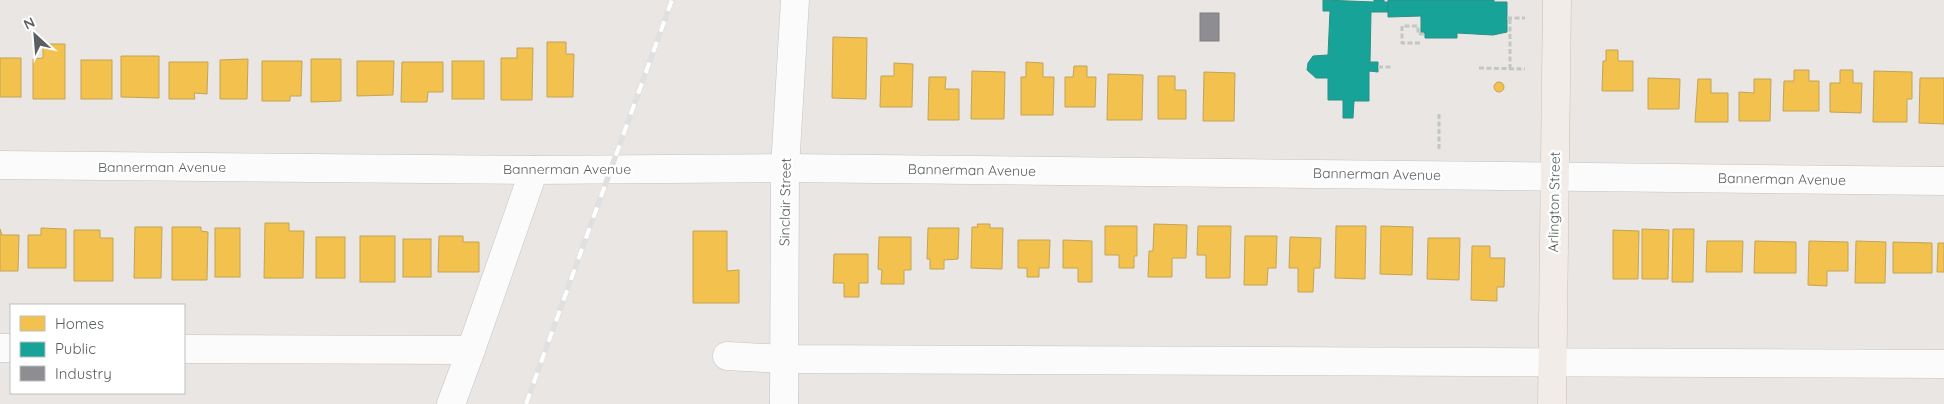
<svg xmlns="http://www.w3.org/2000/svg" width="1944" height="404" font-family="Quicksand,sans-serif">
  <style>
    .homes { fill: #f2c14e; stroke: #c4a454 }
    .public { fill: #17a398; stroke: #2b8f88 }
    .industry { fill: #8d8d92; stroke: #7e7f83 }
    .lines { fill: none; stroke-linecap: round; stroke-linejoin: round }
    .minor-casing { stroke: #c5c4c4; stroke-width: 29 }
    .major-casing { stroke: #cec0b4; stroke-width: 29 }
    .path { stroke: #c3c7c4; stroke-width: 3; stroke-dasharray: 5 2.5; stroke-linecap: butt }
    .minor { stroke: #fcfbfb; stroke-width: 28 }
    .major { stroke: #f1ece7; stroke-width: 28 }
    .rail-casing { stroke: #e0e0e0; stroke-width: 5.5 }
    .rail { stroke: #fff; stroke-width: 4; stroke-dasharray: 11; stroke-linecap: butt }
    .labels { text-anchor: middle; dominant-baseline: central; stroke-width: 5; stroke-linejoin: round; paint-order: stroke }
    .street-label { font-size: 14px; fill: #5a5f61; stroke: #fff }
  </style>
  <rect width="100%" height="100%" fill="#e9e6e4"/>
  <g class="homes">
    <polygon points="833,37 867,38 866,99 832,98"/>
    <polygon points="547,42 566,42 566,54 574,54 573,97 547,97"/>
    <polygon points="43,44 65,44 65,99 33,99 33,59 43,58"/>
    <polygon points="517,48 533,48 532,100 501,100 501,58 517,58"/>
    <polygon points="1606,50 1618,50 1618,61 1633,61 1633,91 1602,91 1603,61 1606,61"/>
    <polygon points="121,56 159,56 159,98 121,97"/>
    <rect x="0" y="58" width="21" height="39"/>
    <polygon points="248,59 247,99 220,99 220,60"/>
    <polygon points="311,59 341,59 341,101 311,102"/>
    <rect x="81" y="60" width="31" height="39"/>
    <polygon points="262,61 302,61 301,96 290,96 290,101 262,101"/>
    <polygon points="357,61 394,61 393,95 357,96"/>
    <rect x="452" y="61" width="32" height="38"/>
    <polygon points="169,62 208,62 207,94 194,93 195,99 169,99"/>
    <polygon points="402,62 443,62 443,92 428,92 427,102 401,102"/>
    <polygon points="1026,62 1043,63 1043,77 1054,77 1053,115 1021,115 1021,77 1026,77"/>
    <polygon points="894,63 913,64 912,107 880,107 881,76 894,76"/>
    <polygon points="1074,66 1087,66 1087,77 1096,77 1095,107 1065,107 1065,77 1073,77"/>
    <polygon points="1794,70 1809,70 1809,81 1819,81 1819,111 1783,111 1784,81 1794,81"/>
    <polygon points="1840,70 1853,70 1853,83 1862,83 1861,113 1830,112 1830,83 1840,83"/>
    <polygon points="972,71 1005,72 1004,119 971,119"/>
    <polygon points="1874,71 1912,72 1912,99 1907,99 1907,122 1873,122"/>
    <polygon points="1204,72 1235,73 1234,121 1203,121"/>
    <polygon points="1108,74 1143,75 1142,120 1107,120"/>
    <polygon points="1158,76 1175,76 1175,90 1186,90 1186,119 1158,119"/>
    <polygon points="929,77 946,77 945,89 959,89 959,120 928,120"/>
    <polygon points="1648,78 1680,79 1679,109 1648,109"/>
    <polygon points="1920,78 1944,78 1944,124 1919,123"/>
    <polygon points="1698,79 1711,79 1711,93 1728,93 1728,122 1695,122"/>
    <polygon points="1754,79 1771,79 1770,121 1739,121 1739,92 1754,93"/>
    <circle cx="1499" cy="87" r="5"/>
    <polygon points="265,223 289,223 289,231 304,231 303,278 264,278"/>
    <polygon points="977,224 990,224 990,228 1003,228 1002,269 971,268 972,227 978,227"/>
    <polygon points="1154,224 1187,225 1186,258 1172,258 1172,277 1148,277 1149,251 1153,251"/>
    <polygon points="1105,226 1137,226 1137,256 1134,256 1134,268 1119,268 1119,255 1105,255"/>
    <polygon points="1198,226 1231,226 1230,278 1206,278 1206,255 1197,255"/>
    <polygon points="1336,226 1366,226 1365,279 1335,278"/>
    <polygon points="1381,226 1413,227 1412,275 1380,274"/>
    <polygon points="135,227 162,227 161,278 134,278"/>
    <polygon points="172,227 201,227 201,231 208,232 207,280 172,280"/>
    <polygon points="41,228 66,229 66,268 28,268 28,235 41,235"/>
    <rect x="215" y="228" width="25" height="49"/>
    <polygon points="928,228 959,228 958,259 944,260 944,269 930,269 930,259 927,259"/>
    <polygon points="0,229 2,235 19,235 18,271 0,271"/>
    <polygon points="1642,229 1669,230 1668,279 1642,279"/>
    <polygon points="1673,229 1694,229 1693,282 1672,282"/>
    <polygon points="74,230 100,230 100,238 113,238 113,281 74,281"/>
    <polygon points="1613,230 1639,231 1638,279 1613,279"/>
    <polygon points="693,231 727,231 727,271 739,270 739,303 693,303"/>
    <rect x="360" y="236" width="35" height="46"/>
    <polygon points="439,236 463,236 463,242 479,242 479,272 438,272"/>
    <polygon points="1245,236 1277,236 1276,268 1268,268 1267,285 1244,285"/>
    <rect x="316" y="237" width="29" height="41"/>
    <polygon points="879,237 911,237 911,270 904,270 904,284 881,284 882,270 878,269"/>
    <polygon points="1290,237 1321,238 1320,268 1314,268 1313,292 1298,292 1298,268 1289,268"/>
    <polygon points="1428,238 1460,238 1459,280 1427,279"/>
    <rect x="403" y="239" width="28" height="38"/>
    <polygon points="1018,240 1050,240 1049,268 1039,268 1039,277 1027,277 1027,268 1018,268"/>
    <polygon points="1063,240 1092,241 1092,282 1078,282 1078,268 1063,268"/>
    <polygon points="1707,241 1743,241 1742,272 1706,272"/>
    <polygon points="1755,241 1796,242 1796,273 1754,273"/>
    <polygon points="1809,241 1848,242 1848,271 1827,271 1827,286 1808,285"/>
    <polygon points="1856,241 1886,242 1885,283 1855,283"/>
    <polygon points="1893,242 1932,243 1932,273 1893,273"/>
    <polygon points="1938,243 1944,243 1944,272 1937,272"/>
    <polygon points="1472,246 1490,246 1490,258 1505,258 1504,287 1497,287 1497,301 1471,300"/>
    <polygon points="834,254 868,254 868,283 859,283 859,297 844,297 844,283 833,283"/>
  </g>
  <g class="public">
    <polygon points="1323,0 1374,2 1374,0 1384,0 1384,2 1388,2 1388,12 1371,12 1370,62 1378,62 1378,72 1369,71 1369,101 1354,101 1353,118 1343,118 1343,100 1328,100 1328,78 1316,78 1307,70 1308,63 1313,56 1328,55 1330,11 1323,11"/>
    <polygon points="1388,0 1494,0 1494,2 1507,2 1507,32 1493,35 1457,33 1457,38 1425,38 1425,33 1421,33 1421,16 1388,17"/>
  </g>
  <rect class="industry" x="1200" y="13" width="19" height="28"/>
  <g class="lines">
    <g class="minor-casing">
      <g id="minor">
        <polyline points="0,165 534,170 785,168 1944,181"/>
        <polyline points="0,348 11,348"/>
        <polyline points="184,349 471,350 534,170"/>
        <polyline points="727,356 784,359 1944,364"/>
        <polyline points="451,404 471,350"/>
        <polyline points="784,404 785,168 795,0"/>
      </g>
    </g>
    <g class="major-casing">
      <polyline id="major" points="1552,404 1557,0"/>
    </g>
    <g class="path">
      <polyline points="1507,18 1525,18"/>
      <polyline points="1420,43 1402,43 1402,26 1418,26 1418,34 1425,34"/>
      <polyline points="1378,67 1393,67"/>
      <polyline points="1479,68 1525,69"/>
      <polyline points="1510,69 1510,18"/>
      <polyline points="1439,149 1439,113"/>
    </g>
    <use href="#minor" class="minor"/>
    <use href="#major" class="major"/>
    <g class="rail-casing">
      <polyline id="rail" points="526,404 672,0"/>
    </g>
    <use href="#rail" class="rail"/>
  </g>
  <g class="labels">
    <g class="street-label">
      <text x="162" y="167">Bannerman Avenue</text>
      <text x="567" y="169">Bannerman Avenue</text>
      <text transform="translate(972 170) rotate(1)">Bannerman Avenue</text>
      <text transform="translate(1377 174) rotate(1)">Bannerman Avenue</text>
      <text transform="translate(1782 179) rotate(1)">Bannerman Avenue</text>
      <text transform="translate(785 202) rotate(-89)">Sinclair Street</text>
      <text transform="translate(1554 202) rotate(-89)">Arlington Street</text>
    </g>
  </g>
  <rect x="10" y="304" width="175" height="90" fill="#ffffff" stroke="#bdbfc0"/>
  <rect x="20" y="316" width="25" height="15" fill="#f2c14e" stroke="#bdbfc0"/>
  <text x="55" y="329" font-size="15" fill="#5a5f61">Homes</text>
  <rect x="20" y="342" width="25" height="15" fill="#17a398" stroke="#bdbfc0"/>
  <text x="55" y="354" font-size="15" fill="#5a5f61">Public</text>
  <rect x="20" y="366" width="25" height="15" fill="#8d8d92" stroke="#bdbfc0"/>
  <text x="55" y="379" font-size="15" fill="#5a5f61">Industry</text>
  <g transform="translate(35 35) rotate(334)" stroke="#ffffff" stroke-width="4" paint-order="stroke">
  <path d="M0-4L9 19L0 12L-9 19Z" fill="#5a5f61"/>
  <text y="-8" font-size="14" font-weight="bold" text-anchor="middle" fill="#5a5f61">N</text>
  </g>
</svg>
